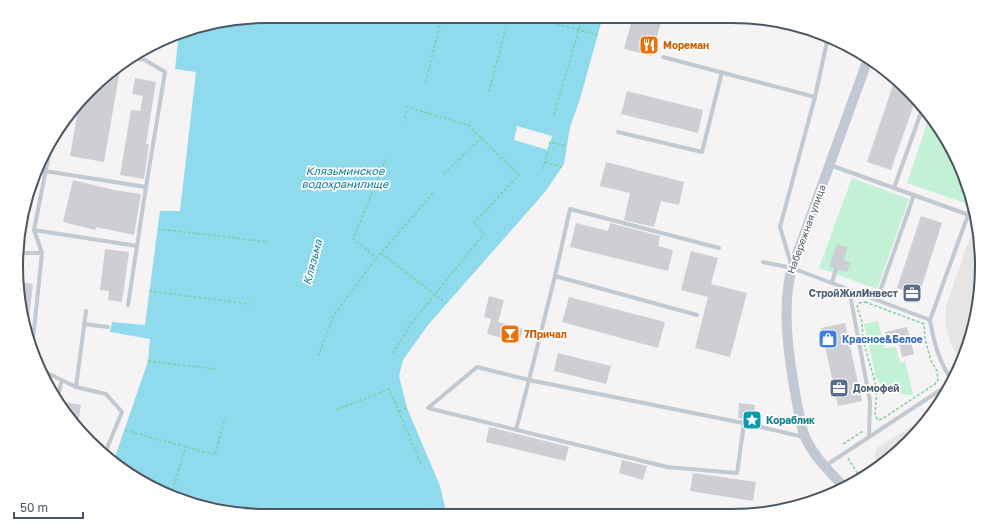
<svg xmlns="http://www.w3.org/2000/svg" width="998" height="532" font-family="'Golos Text',sans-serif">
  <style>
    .education { fill: #e6e4e5 }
    .green { fill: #c3f1d5 }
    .water { fill: #90daee }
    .pier { fill: #f5f3f3 }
    .building { fill: #cdcfd5 }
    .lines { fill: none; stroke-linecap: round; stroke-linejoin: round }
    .path { stroke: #7ad0a6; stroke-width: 1.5; stroke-dasharray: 3 2; stroke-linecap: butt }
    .service { stroke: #c1cad2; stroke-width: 4 }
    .tertiary { stroke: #c1cad2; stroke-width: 10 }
    .labels { text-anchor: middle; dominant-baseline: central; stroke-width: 3.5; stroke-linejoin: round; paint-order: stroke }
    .food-label { font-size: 10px; font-weight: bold; fill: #c56008; stroke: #fff; text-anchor: start }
    .street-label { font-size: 10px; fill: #4a5661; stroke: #fff }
    .service-label { font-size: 10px; font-weight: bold; fill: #4e5e75; stroke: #fff; text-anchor: end }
    .shop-label { font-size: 10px; font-weight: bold; fill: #366cbe; stroke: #fff; text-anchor: start }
    .culture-label { font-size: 10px; font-weight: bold; fill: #0d838f; stroke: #fff; text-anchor: start }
    .water-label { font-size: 11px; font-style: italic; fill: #0c7c9b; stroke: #fff }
    .rim { fill: none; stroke: #4a5661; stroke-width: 2 }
  </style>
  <rect width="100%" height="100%" fill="#f5f3f3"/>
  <g class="education">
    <polygon points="975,223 980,298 959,360 947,333 945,323 946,306"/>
    <polygon points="934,412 920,431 883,463 874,457 877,448"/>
  </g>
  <g class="green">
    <polygon points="930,114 969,192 965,203 907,183"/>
    <polygon points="852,178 909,199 877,289 819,268"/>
    <polygon points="878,321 885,348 896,347 900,363 905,361 913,395 900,394 890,391 882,386 876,378 864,324"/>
  </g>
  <polygon class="water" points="266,16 603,16 580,99 570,127 564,164 562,167 545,192 428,325 403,360 399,376 407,408 440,486 447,515 250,515 201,507 141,483 114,460 148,361 150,339 110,332 112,322 145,325 160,211 180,211 196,72 175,69 179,33 185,29"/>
  <polygon class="pier" points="517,126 552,136 548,150 514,140"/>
  <g class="building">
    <polygon points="633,16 656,16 662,18 652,56 624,49"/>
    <polygon points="121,64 104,162 70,156 79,104 114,68"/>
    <polygon points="135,78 156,82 146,144 149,144 144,179 120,175 131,110 140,111 143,96 132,94"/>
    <polygon points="893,85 900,87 915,101 891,170 867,162"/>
    <polygon points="627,91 703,110 698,133 621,114"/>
    <polygon points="606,162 684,182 679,205 661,201 654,227 624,220 630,193 600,186"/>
    <polygon points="73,180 114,190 141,194 134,235 96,227 95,230 63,222"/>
    <polygon points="921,216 942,223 919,295 897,288"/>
    <polygon points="576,223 608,231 610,223 660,236 658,246 673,250 668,271 570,247"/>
    <polygon points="837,244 848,247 844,260 851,263 847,272 839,270 837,266 833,268 829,266"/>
    <polygon points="105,249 129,252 122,302 108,300 109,291 100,290"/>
    <polygon points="691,251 718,258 711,284 747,293 730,357 695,348 708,297 681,290"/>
    <polygon points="17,282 33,284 28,327 27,327"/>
    <polygon points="489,296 504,300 498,322 523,329 519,342 487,334 491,319 484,317"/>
    <polygon points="569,297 665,322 658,348 562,322"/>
    <polygon points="845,323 862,401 838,406 821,328"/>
    <polygon points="907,327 914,354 902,357 899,342 888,345 885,332"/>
    <polygon points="558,353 611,366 606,384 554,371"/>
    <polygon points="59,401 81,405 77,429"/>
    <polygon points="739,403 755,405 754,421 738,418"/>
    <polygon points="489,427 569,447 565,461 486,442"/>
    <polygon points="622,460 647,466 643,480 619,473"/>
    <polygon points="693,473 756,482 753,501 690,491"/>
  </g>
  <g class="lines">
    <g class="path">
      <polyline points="528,16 598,35"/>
      <polyline points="426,82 442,16"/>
      <polyline points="489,92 509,16"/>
      <polyline points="554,115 583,16"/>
      <polyline points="545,162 562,167"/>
      <polyline points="543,169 550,142 567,146"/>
      <polyline points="444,174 481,138"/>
      <polyline points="433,193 381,253 446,303"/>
      <polyline points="158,229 268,242"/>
      <polyline points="381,253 377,258 353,239 386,159"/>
      <polyline points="149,291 249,304"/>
      <polyline points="837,292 843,297"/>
      <polygon points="865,302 924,324 925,339 931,361 937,371 938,380 935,384 882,419 878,420 875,415 877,389 863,340 862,322 857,307 859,303"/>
      <polyline points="393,354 410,325 484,234 474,223 519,175 468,125 407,107 404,121"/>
      <polyline points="318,356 334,315 377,257"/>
      <polyline points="148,361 216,369"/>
      <polyline points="336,410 389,389 421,464"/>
      <polyline points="399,411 407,408"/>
      <polyline points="125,430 215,455 225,418"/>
      <polyline points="843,444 863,431"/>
      <polyline points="848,458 861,479"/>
      <polyline points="171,495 186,446"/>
    </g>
    <g class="service">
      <polyline points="663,57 815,97"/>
      <polyline points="618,132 702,152 722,72"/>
      <polyline points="830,165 969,215"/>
      <polyline points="45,171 146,187 165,72 145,60 133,58"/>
      <polyline points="894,188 923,107"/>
      <polyline points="34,230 137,246"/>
      <polyline points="19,253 42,253"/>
      <polyline points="763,262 792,268 930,320"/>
      <polyline points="791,264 780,227 815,97 828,37"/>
      <polyline points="555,276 570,209 719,248"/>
      <polyline points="832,283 836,269"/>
      <polyline points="849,289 870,401 869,436"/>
      <polyline points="877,300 914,195"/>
      <polyline points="128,305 146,187"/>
      <polyline points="697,315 555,276 529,380 748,424 803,437"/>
      <polyline points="84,324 108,327"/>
      <polyline points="32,349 42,253 34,230 51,144"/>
      <polyline points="39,369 76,387 106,394 122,412 105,453"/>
      <path d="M952,381C939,361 934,344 930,320L973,201"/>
      <polyline points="76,387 86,311"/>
      <polyline points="57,398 62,380"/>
      <polyline points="516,430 529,380 477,367 428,408 667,467 737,473 744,424"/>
      <polyline points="825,466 951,383"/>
      <polyline points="469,515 468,512 480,515"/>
    </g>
    <path class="tertiary" d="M844,487C830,472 815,458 806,439C800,427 799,411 796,398C789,359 781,306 792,268L868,59"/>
  </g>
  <defs>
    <g id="restaurant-square" transform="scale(1)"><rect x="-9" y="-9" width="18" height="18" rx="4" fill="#e8710a" stroke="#fff"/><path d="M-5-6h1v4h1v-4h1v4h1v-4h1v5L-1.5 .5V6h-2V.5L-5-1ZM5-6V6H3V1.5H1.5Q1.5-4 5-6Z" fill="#fff"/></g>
    <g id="office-square" transform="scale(1)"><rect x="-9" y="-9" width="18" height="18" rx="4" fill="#5c6f8a" stroke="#fff"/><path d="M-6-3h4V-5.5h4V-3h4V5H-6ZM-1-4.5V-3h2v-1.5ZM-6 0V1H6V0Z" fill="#fff"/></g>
    <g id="bar-square" transform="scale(1)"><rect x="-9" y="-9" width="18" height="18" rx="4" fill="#e8710a" stroke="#fff"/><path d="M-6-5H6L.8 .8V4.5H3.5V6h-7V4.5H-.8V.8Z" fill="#fff"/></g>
    <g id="shop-square" transform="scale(1)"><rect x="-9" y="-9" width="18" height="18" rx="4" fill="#3f7fe0" stroke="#fff"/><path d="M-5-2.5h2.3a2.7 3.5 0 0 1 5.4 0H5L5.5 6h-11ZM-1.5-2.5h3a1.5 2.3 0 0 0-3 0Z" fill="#fff"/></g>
    <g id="sight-square" transform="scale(1)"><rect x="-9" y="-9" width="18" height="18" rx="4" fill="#0f9aa8" stroke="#fff"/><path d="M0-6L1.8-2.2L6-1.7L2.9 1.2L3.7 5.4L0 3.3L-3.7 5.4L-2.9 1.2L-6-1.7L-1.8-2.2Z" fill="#fff"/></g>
  </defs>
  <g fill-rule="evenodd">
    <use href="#restaurant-square" x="649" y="45"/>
    <use href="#office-square" x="912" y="293"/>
    <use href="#bar-square" x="510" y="334"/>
    <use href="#shop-square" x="828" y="339"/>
    <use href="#office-square" x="839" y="388"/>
    <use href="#sight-square" x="752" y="420"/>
  </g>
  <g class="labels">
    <g class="food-label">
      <text x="663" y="45">Мореман</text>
      <text x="524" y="334">7Причал</text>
    </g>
    <g class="street-label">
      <text transform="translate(806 229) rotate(-70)">Набережная улица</text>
    </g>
    <g class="service-label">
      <text x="898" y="293">СтройЖилИнвест</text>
      <text x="853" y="388" text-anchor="start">Домофей</text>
    </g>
    <g class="shop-label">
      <text x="842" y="339">Красное&amp;Белое</text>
    </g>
    <g class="culture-label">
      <text x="766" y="420">Кораблик</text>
    </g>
    <g class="water-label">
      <text x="345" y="170">Клязьминское<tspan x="345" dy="13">водохранилище</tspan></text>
      <text transform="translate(312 262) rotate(-75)">Клязьма</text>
    </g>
  </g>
  <path d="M0 0H998V532H0ZM266 23H732A243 243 0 0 1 975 266V266A243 243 0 0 1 732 509H266A243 243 0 0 1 23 266V266A243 243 0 0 1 266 23Z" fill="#fff" fill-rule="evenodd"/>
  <path class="rim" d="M266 23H732A243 243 0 0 1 975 266V266A243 243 0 0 1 732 509H266A243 243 0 0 1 23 266V266A243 243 0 0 1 266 23Z"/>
  <path d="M14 512v6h69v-6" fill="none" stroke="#4a5661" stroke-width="2"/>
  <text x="20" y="512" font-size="12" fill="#4a5661" stroke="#ffffff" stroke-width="3" paint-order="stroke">50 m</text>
</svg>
